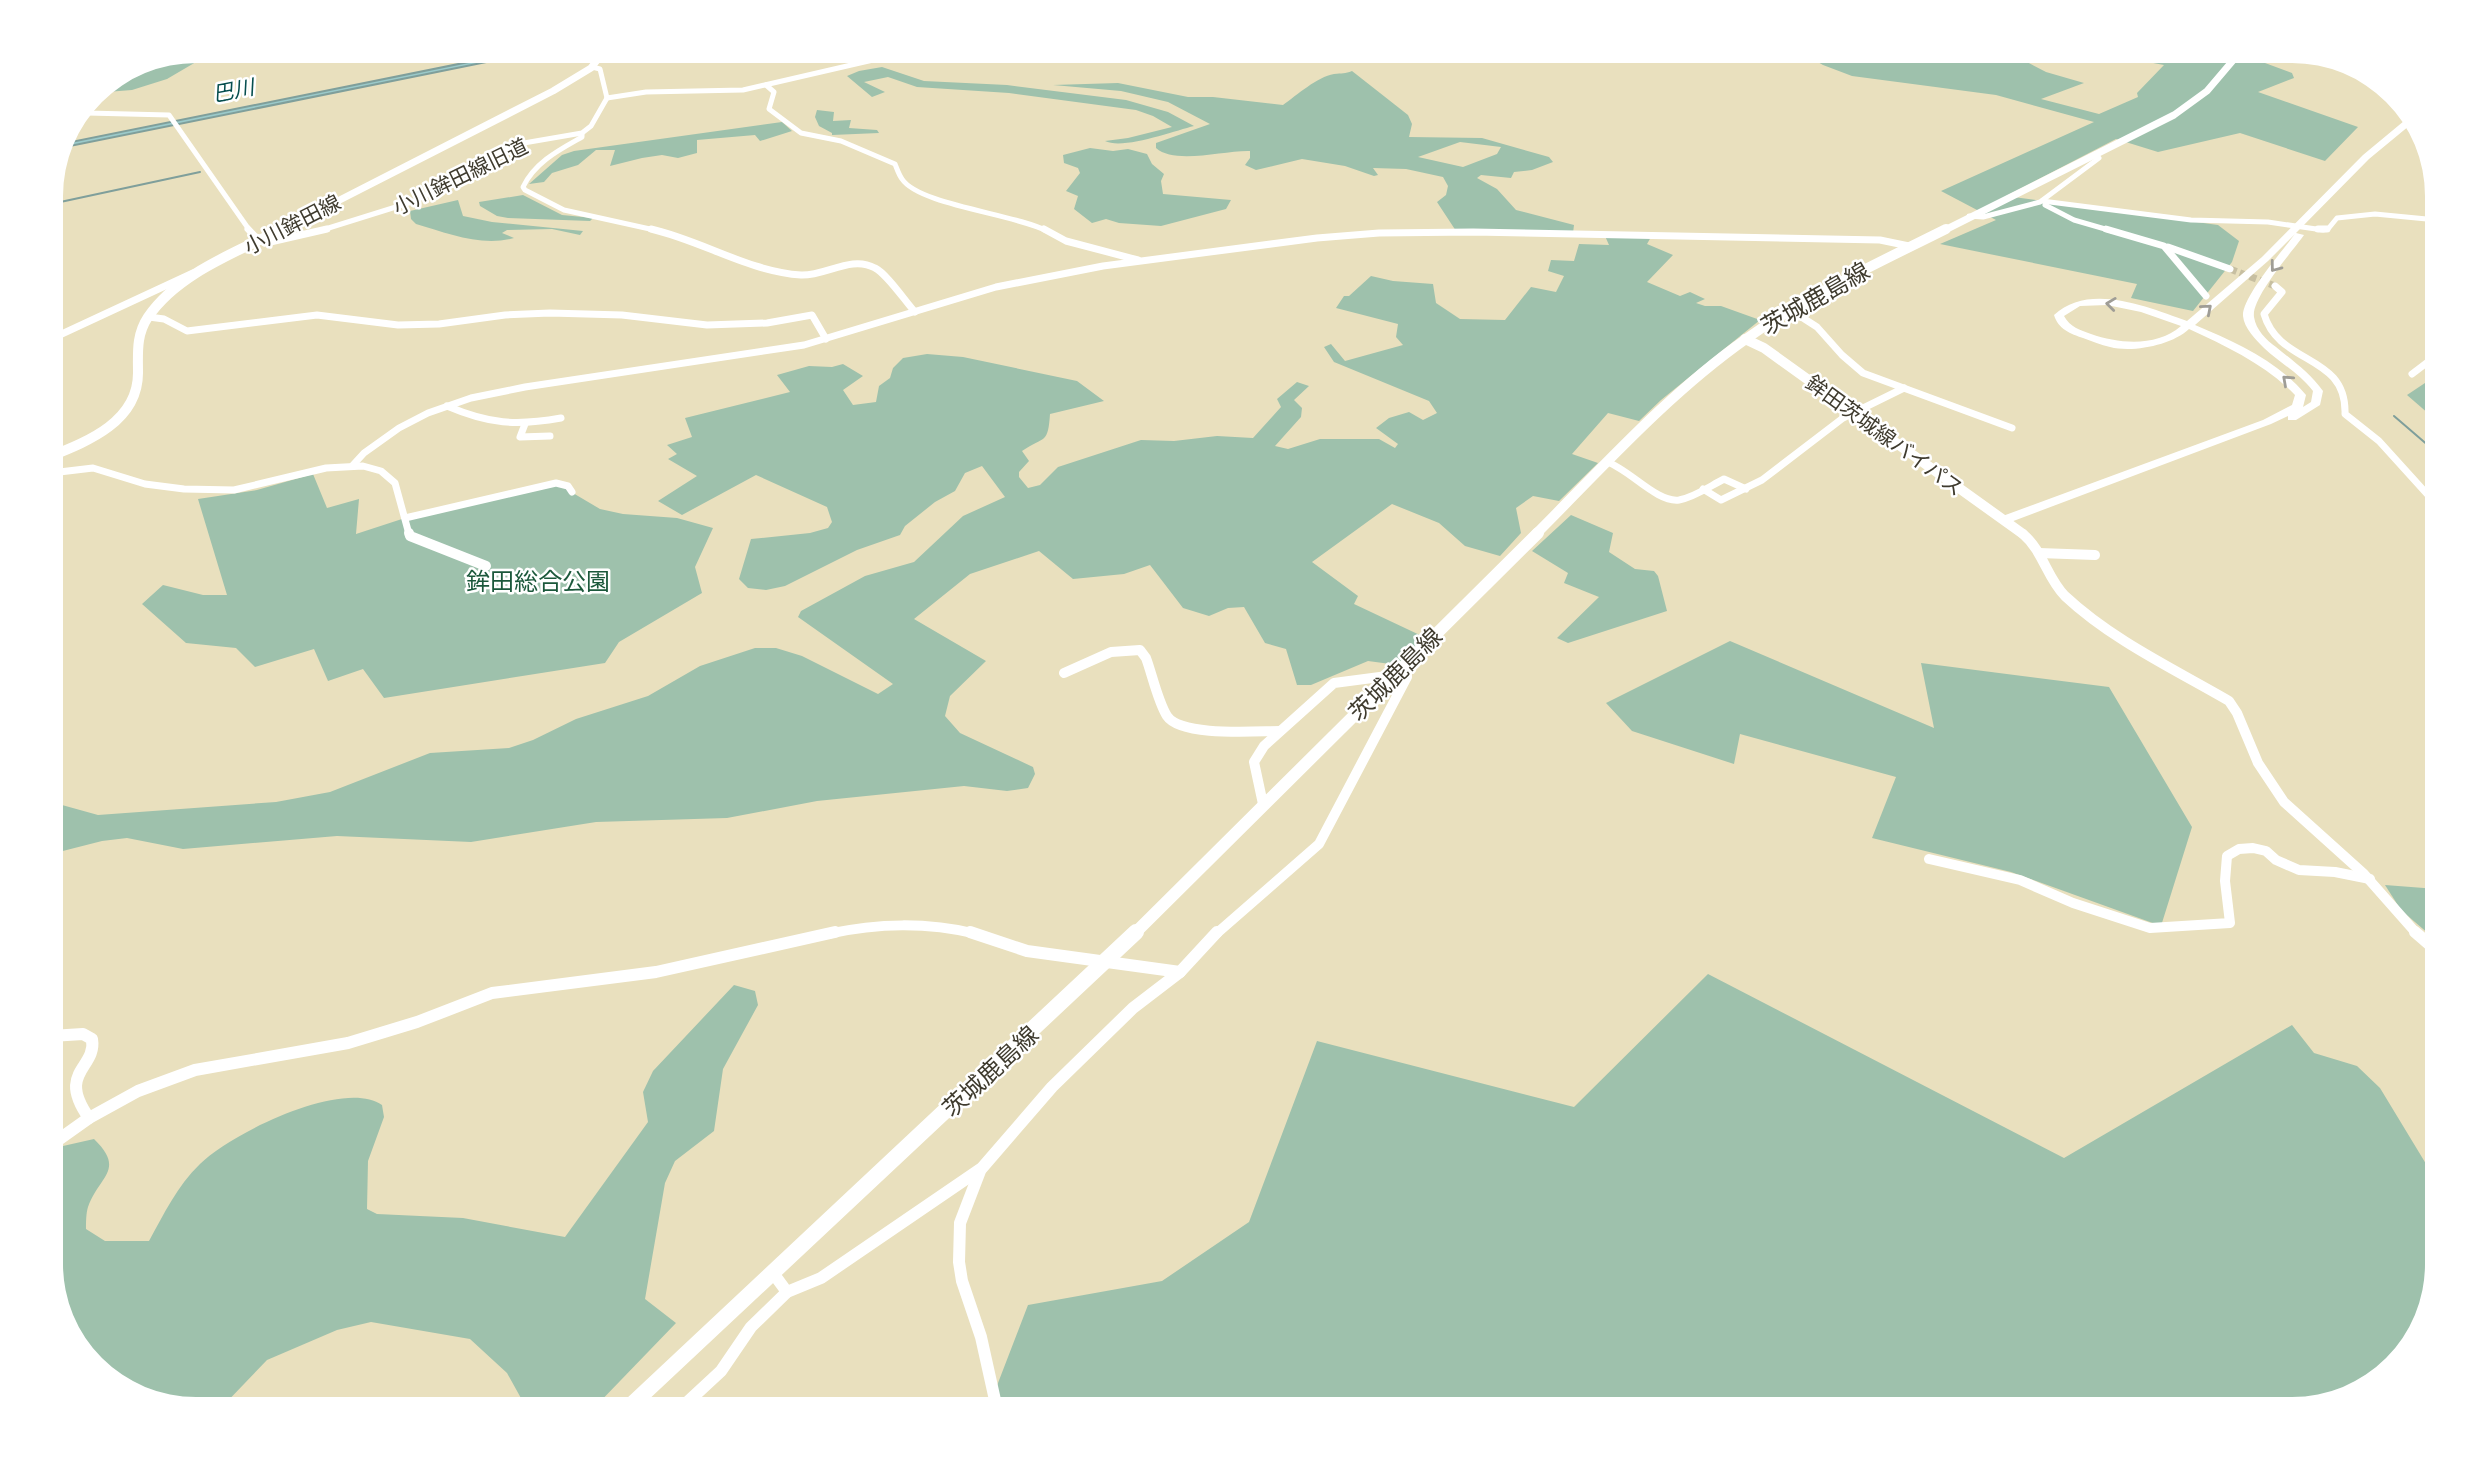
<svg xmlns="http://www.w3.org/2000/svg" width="2488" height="1460" font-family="Mulish,'Noto Sans JP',sans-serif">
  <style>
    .green { fill: #9ec1ac; fill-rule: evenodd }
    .water { fill: #9bcaca; stroke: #7f9f9b; stroke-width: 2 }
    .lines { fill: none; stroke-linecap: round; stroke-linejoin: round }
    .stream { stroke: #7f9f9b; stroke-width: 2 }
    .minor-tunnel { stroke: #c7bfa1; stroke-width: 7; stroke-dasharray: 7 3.5; stroke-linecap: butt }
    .minor-far3 { stroke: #fff; stroke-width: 5 }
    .minor-far2 { stroke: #fff; stroke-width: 7 }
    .minor-far1 { stroke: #fff; stroke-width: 10 }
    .minor { stroke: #fff; stroke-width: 12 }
    .major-far3 { stroke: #fff; stroke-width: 7 }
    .major-far2 { stroke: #fff; stroke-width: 10 }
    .major-far1 { stroke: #fff; stroke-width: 12 }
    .major { stroke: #fff; stroke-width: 16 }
    .highway { fill: #fff; fill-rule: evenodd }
    .oneway { stroke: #9f9d96 }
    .labels { text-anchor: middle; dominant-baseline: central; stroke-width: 5; stroke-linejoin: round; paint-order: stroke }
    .far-water-label { font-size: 21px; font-style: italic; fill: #064e4e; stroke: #fff }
    .far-street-label { font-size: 21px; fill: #3f3b2e; stroke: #fff }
    .street-label { font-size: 24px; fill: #3f3b2e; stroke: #fff }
    .park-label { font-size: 24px; fill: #1b583b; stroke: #fff }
  </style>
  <rect width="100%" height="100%" fill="#e9e0be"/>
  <g class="green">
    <polygon points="196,51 297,51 242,63 247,52 213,52 167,79 132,90 94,93 121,75 140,71 140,68 129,70 141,62"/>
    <polygon points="1799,51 2031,51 2025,60 2027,62 2046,72 2084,83 2041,99 2099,114 2138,97 2137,93 2164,65 2088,51 2251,51 2265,63 2292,73 2294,78 2258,92 2358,127 2325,161 2240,133 2158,152 2116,139 2006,196 2218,225 2239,241 2232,262 2193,311 2131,298 2137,284 1940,244 1996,220 1941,191 2094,122 1996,95 1852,76 1823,65"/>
    <path d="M882,67L924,81L1007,85L1126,100L1168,112L1194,126C1174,131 1123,150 1105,141L1128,138L1172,127L1153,116L1136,110L1009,93L917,87L888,77L864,82L885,92L872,97L847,76L859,71Z"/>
    <path d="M1352,71L1408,115L1412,124L1409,137L1482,138L1549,157L1553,162L1532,170L1514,172L1511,178L1481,175L1477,178L1497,189L1516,210L1574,225L1573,233L1456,231L1437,202L1446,195L1448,186L1443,177L1406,169L1373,168L1378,175L1374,176L1345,166L1302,159L1256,170L1245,165L1250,158V151C1225,150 1175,165 1156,148V143L1210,124L1168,102L1121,91L1053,85L1118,83L1188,97H1213L1283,105C1297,95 1317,77 1334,74C1342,73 1345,74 1352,71ZM1460,142L1501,147L1497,154L1463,167L1418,157Z"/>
    <polygon points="817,110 834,112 833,121 851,120 849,128 877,130 879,133 832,135 832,133 819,126 815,117"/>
    <polygon points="782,122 792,131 760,141 755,135 697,140 697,153 678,158 662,155 642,158 610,166 615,150 596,150 578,165 552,173 544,182 529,184 562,155 574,151"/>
    <polygon points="1090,148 1113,151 1128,149 1147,154 1152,164 1164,174 1161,181 1163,194 1231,200 1226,209 1161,226 1119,223 1106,219 1092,223 1074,209 1078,196 1066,191 1080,173 1078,168 1064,163 1063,155"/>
    <polygon points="523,195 562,215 593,218 590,221 508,218 497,216 480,206 479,202"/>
    <path d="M458,200L463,216L492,222L583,231L580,235L552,229L507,230L502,233L514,238C481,247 447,233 416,224L411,219L410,211Z"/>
    <path d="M1605,236L1651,237L1647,244L1673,255L1647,282L1680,296L1690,292L1705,299L1696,303L1705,306H1721L1760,320L1661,400L1639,421L1608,413L1572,454L1598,463L1559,501L1533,496L1516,508L1521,533L1500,556L1465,546L1439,523L1392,504L1312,562L1358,596L1354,604L1424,637L1398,665L1368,661L1311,685H1297L1286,649L1265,643L1244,607L1228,608L1209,616L1183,608L1150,565L1124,574L1073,579L1039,551L970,574L914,619L986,661L950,696L945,716L960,733L1033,767L1035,774L1028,788L1007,791L964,786L817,801L727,818L596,822L471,842L337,836L183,849L127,838L102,841L51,854V761L55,767V794L62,805L98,815L276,802L330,792L430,753L509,748L533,740L576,719L648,696L700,666L755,648H776L802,656L878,694L893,684L798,617L801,611L865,576L914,562L963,516L1005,497L982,466L965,473L955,491L935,502L905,526L900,535L857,550L785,586L766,590L748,588L739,579L751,539L810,533L828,528L832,522L827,507L756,475L682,515L658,501L697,476L668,459L677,454L667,445L692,437L685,418L790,392L777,375L809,366L832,367L843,364L863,376L843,390L853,405L876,402L879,386L890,378L893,368L903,358L927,354L963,357L1077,381L1104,401L1050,414C1048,444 1045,436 1022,451L1029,461L1019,472V477L1028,488L1040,485L1058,467L1141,440L1174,441L1217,436L1253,438L1281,407L1277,399L1297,382L1309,386L1294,400L1302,408L1301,417L1275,446L1288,449L1320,439H1379L1395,448L1398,444L1376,428L1389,418L1409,412L1423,420L1437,413L1429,401L1334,362L1324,347L1331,344L1345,361L1403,345L1396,337L1398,324L1336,308L1344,296H1349L1371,276L1393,281L1433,284L1436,303L1460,319L1505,320L1531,287L1556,292L1564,276L1548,271L1551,260L1574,261L1579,244L1609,245Z"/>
    <polygon points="2437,375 2437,421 2407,395"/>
    <polygon points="313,474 327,508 359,499 356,534 405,518 556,483 600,509 623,514 677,518 713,528 695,567 702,593 619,642 605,663 384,698 363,669 328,681 314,649 255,667 236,648 186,643 142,604 163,585 203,595 227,595 198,499 257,490"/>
    <polygon points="1571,515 1613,533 1609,552 1635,569 1654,571 1658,576 1667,611 1568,643 1557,638 1599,597 1564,583 1568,573 1532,551"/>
    <polygon points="1730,641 1934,728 1921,663 2109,687 2192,827 2161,926 2011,872 1872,838 1896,777 1740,734 1734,764 1632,731 1606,703"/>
    <polygon points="2385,885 2437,889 2437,941 2401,910"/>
    <polygon points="1708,974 2064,1158 2292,1025 2314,1053 2357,1066 2380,1088 2437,1182 2437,1264 2418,1337 2364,1390 2292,1409 988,1409 1028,1305 1162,1281 1249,1222 1317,1041 1574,1107"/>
    <path d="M734,985L755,991L758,1005L723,1069L714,1131L675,1161L665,1183L645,1299L676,1323L593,1409H527L507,1373L470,1339L371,1322L337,1330L267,1360L220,1409H196L123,1390L70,1337L51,1273V1157L63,1146L94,1139C126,1170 99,1176 88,1207C86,1213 86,1223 86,1229L105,1241H149C164,1214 177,1186 200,1164C230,1134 343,1078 382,1105L384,1117L368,1161L367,1209L377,1214L463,1218L565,1237L648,1122L643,1092L653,1071Z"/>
  </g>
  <polygon class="water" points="523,51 541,51 60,148 61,144"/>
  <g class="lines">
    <g class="stream">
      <polyline points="51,204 200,172"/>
      <polyline points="2394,416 2437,453"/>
    </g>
    <polyline class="minor-tunnel" points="2230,269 2275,286"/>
    <g class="minor-far3">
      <polyline points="592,67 600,69 607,98"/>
      <path d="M766,85L774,92L769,109L801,133L841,141L895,164C897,169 899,175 902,179C919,205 1015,214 1047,231"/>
      <polyline points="607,98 646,92 743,90 912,51"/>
      <polyline points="82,110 87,113 169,115 250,231"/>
      <path d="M582,134V137C559,150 535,162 523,187L525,190L564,210L659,231"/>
      <polyline points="2042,201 2191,220 2268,222 2323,230 2328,229 2337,218 2375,214 2437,220"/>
      <polyline points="2045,205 2074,220 2112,231"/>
      <polyline points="1969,216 1983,217 2040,202 2099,158 2095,154"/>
      <polyline points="319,231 415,201 518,144 582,133 591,126 607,98"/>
    </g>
    <g class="minor-far2">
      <polyline points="248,229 259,241 266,243 327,229"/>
      <path d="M651,229C703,241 747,271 801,275C826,276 851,255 875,268C887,274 905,301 915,312"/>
      <polyline points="1044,229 1066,241 1138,260"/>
      <polyline points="2106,229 2164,246 2206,296"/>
      <polyline points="2318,229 2327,229"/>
      <polyline points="2168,247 2230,269"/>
      <path d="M2275,286L2282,292L2264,314C2279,366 2347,353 2345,414L2379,441L2437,505"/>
      <polyline points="1789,309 1817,327 1842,355 1863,373 2012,428"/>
      <polyline points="149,317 164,319 187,331 317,315 398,325 439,324 505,315 550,313 622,315 707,325 767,323 812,315 826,339"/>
      <polyline points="51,339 193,273"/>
      <polyline points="2412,374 2437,355"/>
      <path d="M447,406C489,424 516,426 561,418"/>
      <polyline points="525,424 520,437 550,436"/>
      <path d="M1607,462C1629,469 1657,503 1679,500C1695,497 1710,486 1724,479L1746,489"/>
      <polyline points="353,465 364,453 399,428 428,413 471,398 525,387 804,345 996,287 1103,266 1317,238 1379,233 1473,232 1880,240 1909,246"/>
      <polyline points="51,473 93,468 145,484 184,489 234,490 326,468 363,466 381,471 395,483 409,534"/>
      <polyline points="1703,489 1721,500 1762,480 1843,418 1904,388"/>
      <polyline points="405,518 556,483 568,486 572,492"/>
    </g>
    <g class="minor-far1">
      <polyline points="409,533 410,536 486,566"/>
      <path d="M2023,534C2043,551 2047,578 2065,596C2112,640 2174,669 2229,701L2237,713L2258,763L2284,802L2364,874L2417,934"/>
      <polyline points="2039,553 2095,555"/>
      <path d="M1064,673L1111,652L1140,650L1146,658C1152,674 1158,702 1167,716C1181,737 1256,731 1280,731"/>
      <polyline points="1263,804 1254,762 1264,746 1334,683 1395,675"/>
      <polyline points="1929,859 2020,880 2073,903 2150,928 2230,923 2225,881 2227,856 2239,849 2253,848 2266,851 2276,860 2299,870 2335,872 2370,879"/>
      <path d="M827,934C879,923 926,922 977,934"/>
      <polyline points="1216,934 1319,844 1407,677 1397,673"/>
    </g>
    <g class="minor">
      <polyline points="970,932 1027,951 1180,972"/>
      <polyline points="2415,932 2437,951"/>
      <path d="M51,1036L83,1034L92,1039C97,1069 56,1071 89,1118"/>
      <polyline points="51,1145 89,1118 138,1091 195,1070 348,1043 417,1022 492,993 656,972 835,932"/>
      <polyline points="980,1171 960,1223 959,1262 962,1281 981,1337 997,1409"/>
      <polyline points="773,1273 787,1292 821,1278 982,1168 1052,1087 1133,1008 1180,972 1217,932"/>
      <polyline points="680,1409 721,1371 751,1327 787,1292"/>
    </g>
    <g class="major-far3">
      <polyline points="279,231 553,91 591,68 604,51"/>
      <polyline points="1943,231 2174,115 2207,91 2241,51"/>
    </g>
    <g class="major-far2">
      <polyline points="1745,339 1764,348 2023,534"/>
      <path d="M51,456C89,441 138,421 138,373C138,353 136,335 148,317C178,273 237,252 282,229"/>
      <path d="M1536,534C1603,467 1668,394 1746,339C1808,295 1878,263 1946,229"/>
    </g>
    <polyline class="major-far1" points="1134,934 1538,533"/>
    <polyline class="major" points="627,1409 1136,932"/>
    <path class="highway" d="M2410,116L2415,121L2369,159L2296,233L2304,235C2292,252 2251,298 2254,317C2256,330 2266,340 2276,347C2293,361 2310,373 2323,391L2320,405L2296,420H2288V416L2271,424L2008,523H2000L1998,520L2000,517L2263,420L2292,405L2295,395C2266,365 2228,347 2189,329C2172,345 2133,353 2110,347C2101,345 2092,341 2083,338C2071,334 2058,329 2054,315C2089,282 2148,307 2187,321L2262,257L2363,155ZM2295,234C2283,250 2242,297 2243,316C2244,328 2256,340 2264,348C2280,363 2299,373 2313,391L2311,402L2303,407L2306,395C2278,361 2235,342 2195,325L2268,261ZM2107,305L2141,312L2181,326C2157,347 2120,344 2091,334C2080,330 2070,327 2064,316L2080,306Z"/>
  </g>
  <defs><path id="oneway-chevron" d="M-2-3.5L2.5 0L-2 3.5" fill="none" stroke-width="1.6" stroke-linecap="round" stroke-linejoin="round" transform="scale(1.75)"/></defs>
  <g class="oneway">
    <use href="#oneway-chevron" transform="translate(2275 267) rotate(127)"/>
    <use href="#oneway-chevron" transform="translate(2111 304) rotate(-173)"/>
    <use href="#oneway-chevron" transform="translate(2207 309) rotate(-41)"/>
    <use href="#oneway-chevron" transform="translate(2287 380) rotate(-138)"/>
  </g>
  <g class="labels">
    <g class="far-water-label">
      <text transform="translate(233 90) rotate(-11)">巴川</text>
    </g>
    <g class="far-street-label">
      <text transform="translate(460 176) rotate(-26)">小川鉾田線旧道</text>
      <text transform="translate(292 224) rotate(-27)">小川鉾田線</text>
      <text transform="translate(1885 435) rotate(36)">鉾田茨城線バイパス</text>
    </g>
    <g class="street-label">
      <text transform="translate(1815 298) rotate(-30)">茨城鹿島線</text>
      <text transform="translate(1395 674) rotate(-45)">茨城鹿島線</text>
      <text transform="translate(990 1071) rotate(-43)">茨城鹿島線</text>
    </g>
    <g class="park-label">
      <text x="538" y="581">鉾田総合公園</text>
    </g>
  </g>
  <path d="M0 0H2488V1460H0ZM196 63H2292A133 133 0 0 1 2425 196V1264A133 133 0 0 1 2292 1397H196A133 133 0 0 1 63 1264V196A133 133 0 0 1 196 63Z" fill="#fff" fill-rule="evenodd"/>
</svg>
